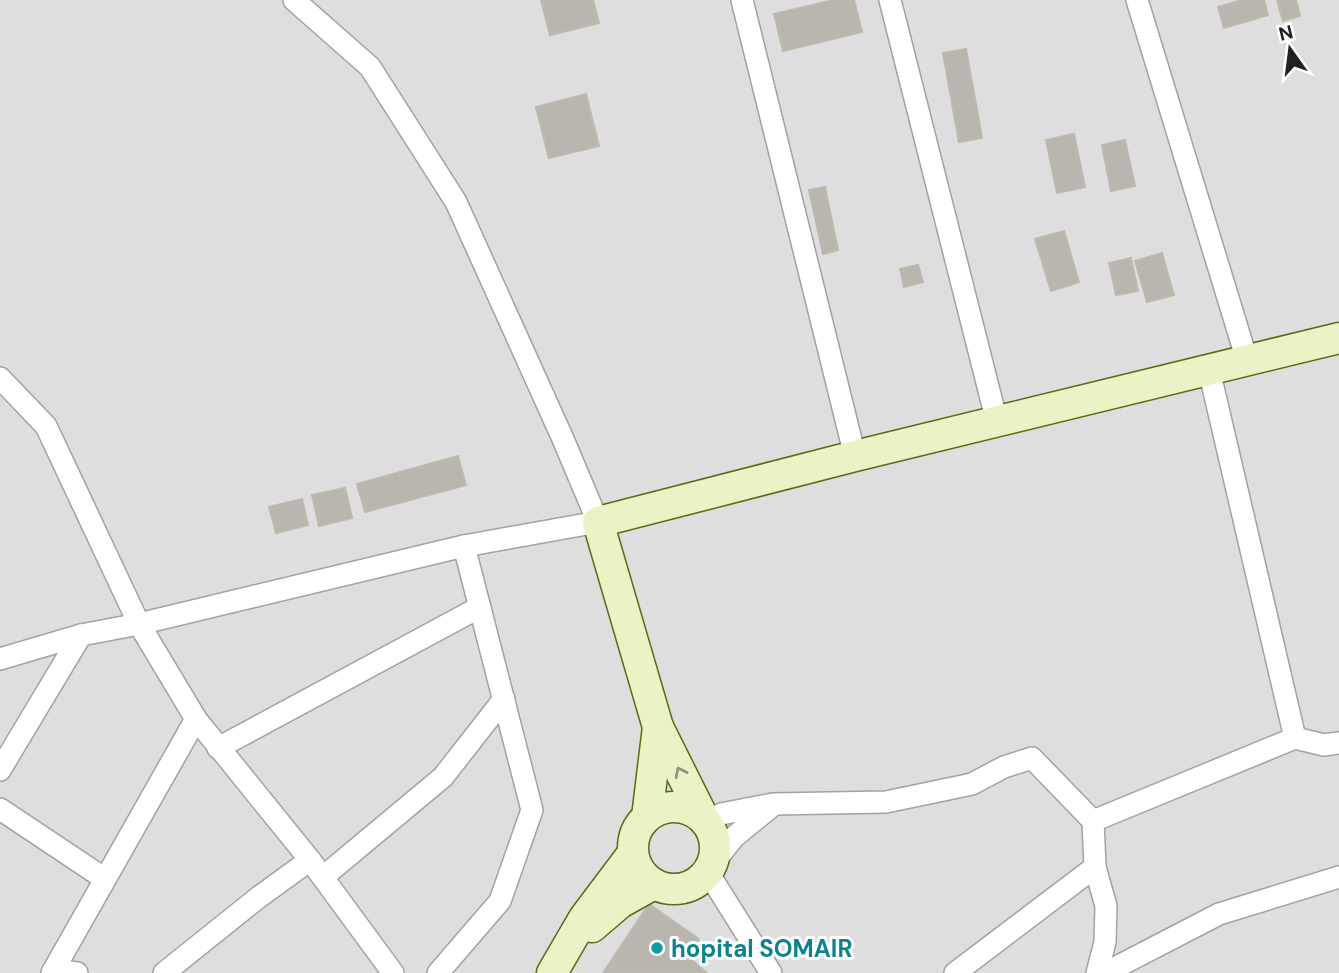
<svg xmlns="http://www.w3.org/2000/svg" width="1339" height="973" font-family="'DM Sans',sans-serif">
  <style>
    .residential { fill: #dfdede }
    .building { fill: #b9b5af; stroke: #c0b8ad; stroke-width: 2 }
    .lines { fill: none; stroke-linecap: round; stroke-linejoin: round }
    .street-casing { stroke: #a2a2a2; stroke-width: 24 }
    .secondary-casing { stroke: #576d13; stroke-width: 33 }
    .street { stroke: #fff; stroke-width: 21 }
    .secondary { stroke: #eaf3c5; stroke-width: 30 }
    .oneway { stroke: #90947b }
    .culture-dot { fill: #0f9aa8; stroke: #fff; stroke-width: 2.5 }
    .labels { text-anchor: middle; dominant-baseline: central; stroke-width: 6; stroke-linejoin: round; paint-order: stroke }
    .culture-label { font-size: 24px; font-weight: bold; fill: #0d838f; stroke: #fff; text-anchor: start }
  </style>
  <rect width="100%" height="100%" fill="#f0efe9"/>
  <rect class="residential" x="0" y="0" width="1339" height="973"/>
  <g class="building">
    <polygon points="541,0 593,0 599,23 550,35"/>
    <polygon points="834,0 854,0 862,32 783,51 774,14"/>
    <polygon points="1242,0 1264,0 1268,15 1224,28 1218,7"/>
    <polygon points="1277,0 1296,0 1300,16 1283,21"/>
    <polygon points="966,49 982,138 959,142 943,53"/>
    <polygon points="586,94 599,146 549,158 536,107"/>
    <polygon points="1074,134 1085,187 1057,193 1046,140"/>
    <polygon points="1125,140 1135,186 1111,191 1102,145"/>
    <polygon points="825,187 838,250 823,254 809,190"/>
    <polygon points="1064,231 1079,282 1051,291 1035,239"/>
    <polygon points="1162,253 1174,295 1147,302 1135,261"/>
    <polygon points="1131,258 1138,291 1116,295 1109,263"/>
    <polygon points="918,265 923,282 904,287 900,269"/>
    <polygon points="458,456 466,485 365,512 357,484"/>
    <polygon points="345,488 352,518 319,526 312,495"/>
    <polygon points="302,499 308,525 276,533 269,507"/>
    <polygon points="649,904 699,939 688,957 707,973 603,973"/>
  </g>
  <g class="lines">
    <g class="street-casing">
      <g id="street">
        <polyline points="742,0 855,456"/>
        <polyline points="890,0 997,422"/>
        <polyline points="1137,0 1247,360"/>
        <polyline points="0,378 46,426 139,624 196,719 310,860 393,973"/>
        <polyline points="0,659 81,635 139,624 464,546 598,522 563,439 456,202 370,67 294,0"/>
        <polyline points="1295,738 1324,745 1339,743"/>
        <polyline points="218,748 480,607"/>
        <polyline points="0,770 81,635"/>
        <polyline points="0,809 105,879"/>
        <polyline points="708,823 721,814 773,804 886,802 972,784 1004,767 1032,758 1093,821"/>
        <polyline points="1095,867 1106,906 1105,942 1097,973"/>
        <polyline points="323,877 443,777 504,699"/>
        <polyline points="54,970 77,973"/>
        <polyline points="52,973 196,719"/>
        <polyline points="164,973 259,897 310,860"/>
        <polyline points="438,973 500,901 532,810 464,546"/>
        <polyline points="771,973 707,871 734,837 772,806"/>
        <polyline points="955,973 1095,867 1093,821 1295,738 1209,370"/>
        <polyline points="1105,973 1219,914 1339,877"/>
      </g>
    </g>
    <g class="secondary-casing">
      <g id="secondary">
        <circle cx="674" cy="848" r="41"/>
        <polyline points="647,817 658,727"/>
        <polyline points="703,817 658,727 598,522 855,456 1339,338"/>
        <polyline points="592,927 620,903 654,884"/>
        <polyline points="552,973 584,918 633,853"/>
      </g>
    </g>
    <use href="#street" class="street"/>
    <use href="#secondary" class="secondary"/>
  </g>
  <defs><path id="oneway-chevron" d="M-2-3.5L2.5 0L-2 3.5" fill="none" stroke-width="1.6" stroke-linecap="round" stroke-linejoin="round" transform="scale(1.75)"/></defs>
  <use class="oneway" href="#oneway-chevron" transform="translate(680 772) rotate(-116)"/>
  <circle class="culture-dot" cx="657" cy="948" r="7"/>
  <g class="labels">
    <g class="culture-label">
      <text x="671" y="948">hopital SOMAIR</text>
    </g>
  </g>
  <g transform="translate(1290 49) rotate(346)" stroke="#ffffff" stroke-width="5" paint-order="stroke">
  <path d="M0-5L12 26L0 18L-12 26Z" fill="#212121"/>
  <text y="-10" font-size="19" font-weight="bold" text-anchor="middle" fill="#212121">N</text>
  </g>
</svg>
